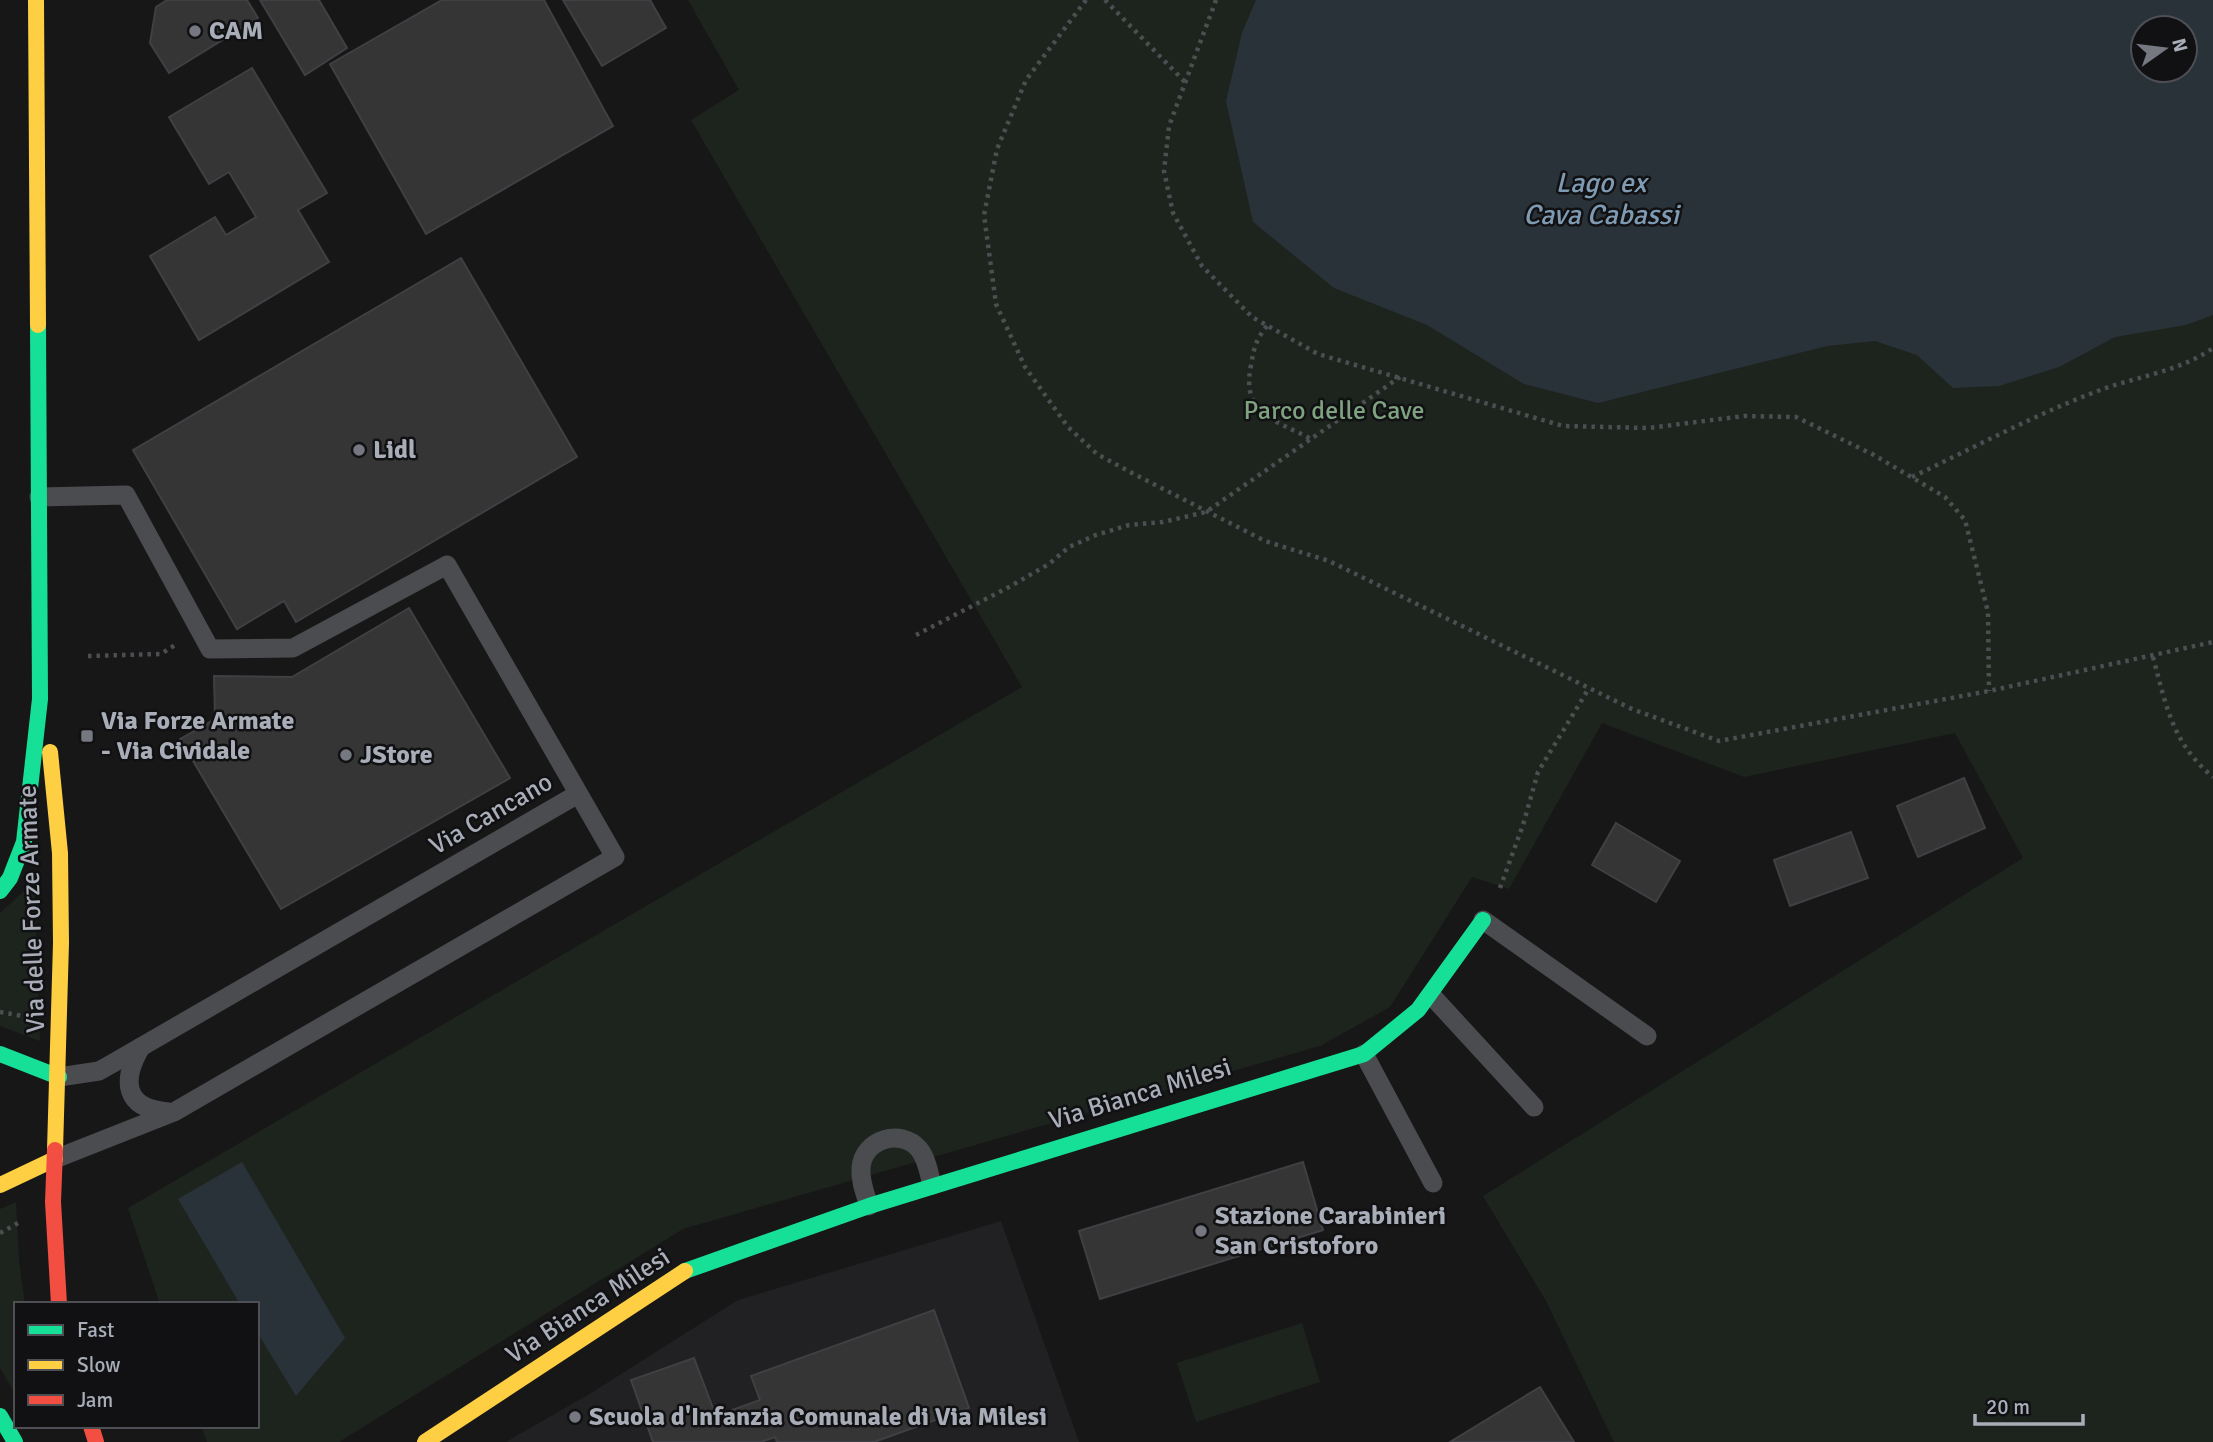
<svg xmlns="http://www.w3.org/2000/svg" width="2213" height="1442" font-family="Signika,sans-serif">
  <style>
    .built { fill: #212123 }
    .green { fill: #1d241e; fill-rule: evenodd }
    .water { fill: #2a3239; fill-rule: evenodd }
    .building { fill: #353536; stroke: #3f4043; stroke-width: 2 }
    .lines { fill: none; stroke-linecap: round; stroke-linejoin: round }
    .path { stroke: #4d4e52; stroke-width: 4.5; stroke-dasharray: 3.5 5; stroke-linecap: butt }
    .lane { stroke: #4b4c50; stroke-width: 19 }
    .fast { stroke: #16e098; stroke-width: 16 }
    .slow { stroke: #ffcf43; stroke-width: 16 }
    .jam { stroke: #f24e42; stroke-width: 16 }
    .poi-dot { fill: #757880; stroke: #111113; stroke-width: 2.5 }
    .labels { text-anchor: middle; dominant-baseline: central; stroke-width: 5; stroke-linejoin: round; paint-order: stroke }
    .poi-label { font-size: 26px; font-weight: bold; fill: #a8adb8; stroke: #111113; text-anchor: start }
    .park-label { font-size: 26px; fill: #7fa381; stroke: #111113 }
    .street-label { font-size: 26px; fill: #a8adb8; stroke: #111113 }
    .water-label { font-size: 28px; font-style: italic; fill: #7f9bb3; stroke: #111113 }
  </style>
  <rect width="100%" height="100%" fill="#171717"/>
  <polygon class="built" points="1001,1221 1079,1442 506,1442 591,1393 738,1300"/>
  <g class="green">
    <path d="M688,0H2213V1442H1614L1546,1301L1483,1196L2023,858L1955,733L1744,777L1602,723L1509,889L1472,877L1390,1007L1320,1046L683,1229L339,1442H207L201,1426H257V1304H160L128,1208L1022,687L691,120L739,90ZM2143,28H2185V70H2143Z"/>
    <polygon points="34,882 40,1041 0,1026 0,913"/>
    <polygon points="16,1202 19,1261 25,1304 16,1304 16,1395 0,1368 0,1209"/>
    <polygon points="1302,1323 1320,1382 1196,1422 1177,1363"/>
  </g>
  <g class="water">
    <path d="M1256,0H2213V315L2186,325L2115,337L2059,367L1999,386L1953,388L1917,355L1875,341L1827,346L1598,403L1524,384L1427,325L1334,288L1253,222L1226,101L1242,33ZM2143,28H2185V70H2143Z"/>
    <polygon points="242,1162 345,1338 296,1396 257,1332 257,1304 240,1304 178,1199"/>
  </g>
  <g class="building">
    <polygon points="167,0 247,0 258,18 169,73 150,43 156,7"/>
    <polygon points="260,0 319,0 347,48 305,75"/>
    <polygon points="442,0 544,0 613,126 426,234 330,64"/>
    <polygon points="563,0 650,0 666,28 602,66"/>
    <polygon points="252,68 327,193 298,210 329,262 199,340 150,256 215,217 226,235 256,217 229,172 209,184 169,117"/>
    <polygon points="461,258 577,457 296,622 284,601 237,629 133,450"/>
    <polygon points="409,608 510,778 281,909 180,739 215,719 214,676 292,677"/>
    <polygon points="1964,778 1985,828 1918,857 1897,806"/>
    <polygon points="1616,823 1680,861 1656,902 1592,865"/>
    <polygon points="1851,832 1868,878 1790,906 1774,860"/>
    <polygon points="1303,1162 1323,1230 1100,1299 1079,1231"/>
    <polygon points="934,1310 969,1408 874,1442 777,1442 775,1437 761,1442 653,1442 631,1380 694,1358 716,1416 760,1400 751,1376"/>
    <polygon points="1540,1387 1574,1442 1450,1442"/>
  </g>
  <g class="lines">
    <g class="path">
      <polyline points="1086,0 1026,80 997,149 984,215 996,304 1025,367 1068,427 1097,454 1132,473 1265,541 1329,561 1632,709 1719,741 1989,691 2213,642"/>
      <polyline points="1105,0 1185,82"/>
      <polyline points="1216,0 1169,126 1164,171 1173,213 1202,266 1252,317 1318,354 1563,426 1649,428 1744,416 1796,417 1874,455 1945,497 1965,520 1988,612 1989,691"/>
      <path d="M1267,326C1256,339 1254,348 1251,365C1241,415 1274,419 1311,439"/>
      <path d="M1912,477C1975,447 2038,413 2103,389C2140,376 2180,371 2213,348"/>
      <polyline points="916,635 1009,587 1049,564 1069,547 1096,535 1129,525 1163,522 1206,512 1400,377"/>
      <polyline points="88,656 161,654 175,645"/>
      <path d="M2153,657C2166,705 2172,743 2213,777"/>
      <polyline points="1500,888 1523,825 1538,772 1589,688"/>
      <polyline points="0,1012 23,1016"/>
      <polyline points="0,1233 18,1223"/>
    </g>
    <g class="lane">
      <polyline points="39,497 126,495 210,649 293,648 447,565 615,857 174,1112 55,1159"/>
      <polyline points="1483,920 1647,1036"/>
      <polyline points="1432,996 1534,1107"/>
      <path d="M141,1047C121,1081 124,1109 169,1112"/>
      <polyline points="1364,1054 1433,1183"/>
      <polyline points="59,1077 99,1071 115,1062 578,794"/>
      <path d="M869,1206C865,1193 860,1181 861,1168C863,1139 901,1128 919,1149C927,1159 929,1173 932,1185"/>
    </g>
    <g class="fast">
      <polyline points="0,891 10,878 24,842 40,699 38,325"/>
      <polyline points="0,1054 59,1077"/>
      <polyline points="685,1271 869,1206 1364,1054 1418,1010 1483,920"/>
      <polyline points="0,1416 15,1442"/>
    </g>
    <g class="slow">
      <polyline points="36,0 38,325"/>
      <polyline points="50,752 60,853 61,943 55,1150"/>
      <polyline points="0,1185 55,1159"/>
      <polyline points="425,1442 685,1271"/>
    </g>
    <g class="jam">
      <polyline points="55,1150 53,1202 59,1304"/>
      <polyline points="91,1426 96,1442"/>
    </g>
  </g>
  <g class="poi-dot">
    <circle cx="195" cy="31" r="7"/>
    <circle cx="359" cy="450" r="7"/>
    <rect x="80" y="729" width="14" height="14" rx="3.5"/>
    <circle cx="346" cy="755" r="7"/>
    <circle cx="1201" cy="1231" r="7"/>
    <circle cx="575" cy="1417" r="7"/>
  </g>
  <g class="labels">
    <g class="poi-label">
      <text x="209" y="31">CAM</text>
      <text x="373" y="450">Lidl</text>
      <text x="101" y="721">Via Forze Armate<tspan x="101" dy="30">- Via Cividale</tspan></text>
      <text x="360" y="755">JStore</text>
      <text x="1215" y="1216">Stazione Carabinieri<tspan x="1215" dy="30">San Cristoforo</tspan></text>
      <text x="589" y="1417">Scuola d'Infanzia Comunale di Via Milesi</text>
    </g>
    <g class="park-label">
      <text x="1334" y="411">Parco delle Cave</text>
    </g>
    <g class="street-label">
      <text transform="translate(491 814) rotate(-30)">Via Cancano</text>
      <text transform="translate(32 909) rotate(-92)">Via delle Forze Armate</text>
      <text transform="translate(1140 1094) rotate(-17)">Via Bianca Milesi</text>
      <text transform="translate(588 1306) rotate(-33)">Via Bianca Milesi</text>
    </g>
    <g class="water-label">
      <text x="1601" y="183">Lago ex<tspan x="1601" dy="32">Cava Cabassi</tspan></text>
    </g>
  </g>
  <rect x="14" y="1302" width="245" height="126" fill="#111113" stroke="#4d4f55" stroke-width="2"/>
  <rect x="28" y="1325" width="35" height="10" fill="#16e098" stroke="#4d4f55" stroke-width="2"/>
  <text x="77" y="1337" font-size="21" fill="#a8adb8">Fast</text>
  <rect x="28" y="1360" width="35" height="10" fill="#ffcf43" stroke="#4d4f55" stroke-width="2"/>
  <text x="77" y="1372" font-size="21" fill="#a8adb8">Slow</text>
  <rect x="28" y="1395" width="35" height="10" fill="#f24e42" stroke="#4d4f55" stroke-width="2"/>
  <text x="77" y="1407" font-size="21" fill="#a8adb8">Jam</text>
  <g transform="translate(2164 49) rotate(76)"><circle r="33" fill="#111113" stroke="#4d4f55" stroke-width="2"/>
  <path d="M0-5L12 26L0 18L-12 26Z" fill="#757880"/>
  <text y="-10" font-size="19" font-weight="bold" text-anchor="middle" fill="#a8adb8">N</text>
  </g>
  <path d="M1975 1414v10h108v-10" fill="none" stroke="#a8adb8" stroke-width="3.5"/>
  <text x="1986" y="1414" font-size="21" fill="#a8adb8" stroke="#111113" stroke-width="5" paint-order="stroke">20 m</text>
</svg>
